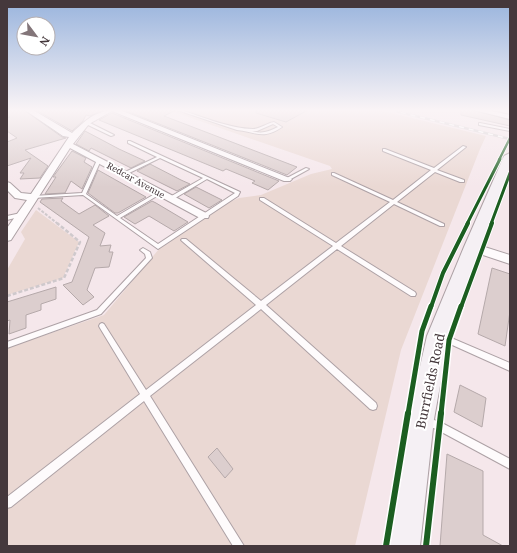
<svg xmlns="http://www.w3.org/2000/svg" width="517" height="553" font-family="'Noto Serif',serif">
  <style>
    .green { fill: #ead8d3 }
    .building { fill: #dccece; stroke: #b5a9aa }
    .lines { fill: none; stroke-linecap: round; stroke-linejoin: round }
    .lane-casing { stroke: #ada1a5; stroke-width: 2 }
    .street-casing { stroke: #ada1a5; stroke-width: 2 }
    .secondary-casing { stroke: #ada1a5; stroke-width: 2 }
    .path-far1 { stroke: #cfc9cc; stroke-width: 2; stroke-dasharray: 3 1.5; stroke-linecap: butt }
    .path { stroke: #cfc9cc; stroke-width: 2.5; stroke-dasharray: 4 2; stroke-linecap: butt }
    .lane { fill: #fefbfc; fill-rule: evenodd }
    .street { fill: #fefbfc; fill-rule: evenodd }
    .secondary { fill: #f5f0f4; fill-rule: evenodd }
    .rail-casing { stroke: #d3ced0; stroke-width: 2.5 }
    .rail { stroke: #fff; stroke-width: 1.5; stroke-dasharray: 5; stroke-linecap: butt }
    .cycleway-far4-casing { stroke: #fff; stroke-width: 4 }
    .cycleway-far3-casing { stroke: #fff; stroke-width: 5 }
    .cycleway-far2-casing { stroke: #fff; stroke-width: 6 }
    .cycleway-far1-casing { stroke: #fff; stroke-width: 8 }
    .cycleway-casing { stroke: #fff; stroke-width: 9 }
    .cycleway-far4 { stroke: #1b5e20; stroke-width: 2.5 }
    .cycleway-far3 { stroke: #1b5e20; stroke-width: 3 }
    .cycleway-far2 { stroke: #1b5e20; stroke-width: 4 }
    .cycleway-far1 { stroke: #1b5e20; stroke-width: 5 }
    .cycleway { stroke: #1b5e20; stroke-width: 6 }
    .labels { text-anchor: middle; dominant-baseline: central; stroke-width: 4; stroke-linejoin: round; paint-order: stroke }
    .far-street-label { font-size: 9px; fill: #45383c; stroke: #fff }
    .near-street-label { font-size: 13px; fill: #45383c; stroke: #fff }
  </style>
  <rect width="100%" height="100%" fill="#f5e7eb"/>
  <g class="green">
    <polygon points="379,110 486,136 480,149 401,350 355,546 7,546 7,348 104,315 159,249 225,204 239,198 261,195 311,174 332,169 330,166 171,111"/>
    <polygon points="36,210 79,242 63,278 7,295 7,270 25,239 21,232"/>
  </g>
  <g class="building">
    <polygon points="7,110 24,110 62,137 66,138 25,150 48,166 40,178 20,179 24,173 20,173 31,158 7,166 7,142 17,138 7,131 7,118 10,117 7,115"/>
    <polygon points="36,110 104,110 90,116 86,115 83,121 72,131"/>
    <polygon points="124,110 176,110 164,116 297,167 287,175"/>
    <polygon points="256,110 308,110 286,122 256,113"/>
    <polygon points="461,110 473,110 510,120 510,126 461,115"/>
    <polygon points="112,113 279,181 268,190 252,183 255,181 226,169 223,171 99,120"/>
    <polygon points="85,131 119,149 145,161 131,168 91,148 89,151 76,144"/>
    <polygon points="72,151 86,158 84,162 92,167 82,189 71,181 65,193 45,194 56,177 53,177"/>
    <polygon points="150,164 181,180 190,184 177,191 137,171"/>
    <polygon points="98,170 146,197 118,213 115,213 88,193"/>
    <polygon points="196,187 222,200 209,208 184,194"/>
    <polygon points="63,198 61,201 79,214 95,205 109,216 93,225 105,233 100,246 111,245 109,252 113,252 109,267 95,268 87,290 94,297 83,305 63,285 72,282 89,237 40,202 42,199"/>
    <polygon points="152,201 156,203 188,222 174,231 149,216 135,224 124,217"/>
    <polygon points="492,268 510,274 510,311 505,346 478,334"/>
    <polygon points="56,287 56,299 41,304 41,310 26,315 26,328 9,334 10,320 7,321 7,302"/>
    <polygon points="460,385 486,398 482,427 454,412"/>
    <polygon points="217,448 233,469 225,478 208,457"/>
    <polygon points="447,454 483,471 483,535 503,546 440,546"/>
  </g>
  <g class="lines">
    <g class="lane-casing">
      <g id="lane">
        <path d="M177,110H181C202,117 232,129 253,129C260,129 267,123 274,122L282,127C263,140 256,132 237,130ZM273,124L278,127C268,132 262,134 252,131H257Z"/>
        <polygon points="86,122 88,122 114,135 111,136 86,124"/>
        <polygon points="480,123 510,129 510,131 479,125 479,123"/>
        <polygon points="128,141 130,141 240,192 238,196 158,249 83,195 33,198 31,197 33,196 82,193 97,160 100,159 101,160 86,194 117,216 158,192 160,192 162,193 120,218 158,244 235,193 207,179 172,200 168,200 168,198 203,178 160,158 125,175 123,175 123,173 157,157 128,143"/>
        <polygon points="463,146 466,147 437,170 464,180 464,182 460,182 435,172 397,202 444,224 444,226 440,226 394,204 341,246 415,292 416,294 415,296 411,296 337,249 266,305 376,403 377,406 376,409 373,410 370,409 261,309 150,396 244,546 233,546 144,401 11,507 7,508 7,497 140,394 100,328 99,326 100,324 102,323 104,324 146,390 256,305 182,241 181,240 182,239 186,239 261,301 333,246 260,200 260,198 264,198 336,243 390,202 332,175 332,173 334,173 393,200 431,170 383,151 383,149 385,149 434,168"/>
        <polygon points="306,168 309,169 289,180 285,179"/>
        <polygon points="21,213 23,214 23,216 7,220 7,216"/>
        <polygon points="143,248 150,252 152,258 151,259 101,314 7,348 7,342 97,310 146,258 145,254 140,250"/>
        <polygon points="442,334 510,363 510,371 439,339 438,337 439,335"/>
        <polygon points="426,417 442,423 510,459 510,469 436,429 423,424 422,421 423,418"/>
      </g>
    </g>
    <g class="street-casing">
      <g id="street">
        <path d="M25,110H33L72,133C89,117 97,110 120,110L292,179L290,181H284L112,111L89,124L73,144L208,214L209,216L208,218H200L70,148L11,240L7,241V228L27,200L15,198L7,190V182L10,183L21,193L31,194L69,137L63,136Z"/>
        <polygon points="474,110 487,110 510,115 510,119"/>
        <polygon points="472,243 510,255 510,264 468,250 466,247 468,244"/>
      </g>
    </g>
    <g class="secondary-casing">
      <polygon id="secondary" points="510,153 510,171 449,336 434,419 420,546 388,546 408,419 427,336 464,247 504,156"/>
    </g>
    <polyline class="path-far1" points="38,208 58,224"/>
    <polyline class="path" points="7,296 64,278 80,242 57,223"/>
    <use href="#lane" class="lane"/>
    <use href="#street" class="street"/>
    <use href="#secondary" class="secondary"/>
    <g class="rail-casing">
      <polyline id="rail" points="391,110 510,139"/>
    </g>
    <use href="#rail" class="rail"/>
    <g class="cycleway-far4-casing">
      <polyline id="cycleway-far4" points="499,160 510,138"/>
    </g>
    <g class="cycleway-far3-casing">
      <g id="cycleway-far3">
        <polyline points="467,224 500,159"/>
        <polyline points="491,224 510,173"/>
      </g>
    </g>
    <g class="cycleway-far2-casing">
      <g id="cycleway-far2">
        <polyline points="431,307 443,273 468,223"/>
        <polyline points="461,307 492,223"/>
      </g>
    </g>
    <g class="cycleway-far1-casing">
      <g id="cycleway-far1">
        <polyline points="408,414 422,331 431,306"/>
        <polyline points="441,414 449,340 461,306"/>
      </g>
    </g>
    <g class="cycleway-casing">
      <g id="cycleway">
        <polyline points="386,546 408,413"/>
        <polyline points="426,546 441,413"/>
      </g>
    </g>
    <use href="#cycleway-far4" class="cycleway-far4"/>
    <use href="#cycleway-far3" class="cycleway-far3"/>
    <use href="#cycleway-far2" class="cycleway-far2"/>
    <use href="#cycleway-far1" class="cycleway-far1"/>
    <use href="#cycleway" class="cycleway"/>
  </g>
  <linearGradient id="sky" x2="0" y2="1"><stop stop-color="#99b4dd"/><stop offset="0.59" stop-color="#faf4f6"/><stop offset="1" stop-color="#faf4f6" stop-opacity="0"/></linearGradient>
  <rect width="517" height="187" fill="url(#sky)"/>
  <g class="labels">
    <g class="far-street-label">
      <text transform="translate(136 180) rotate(29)">Redcar Avenue</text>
    </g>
    <g class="near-street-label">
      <text transform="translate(430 381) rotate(-78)">Burrfields Road</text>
    </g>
  </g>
  <rect width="517" height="553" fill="none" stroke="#45383c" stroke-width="16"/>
  <g transform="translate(36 36) rotate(122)"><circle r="19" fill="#ffffff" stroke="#b5afb1"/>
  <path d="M0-3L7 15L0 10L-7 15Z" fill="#837579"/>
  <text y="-6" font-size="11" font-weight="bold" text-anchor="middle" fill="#45383c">N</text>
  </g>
</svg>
